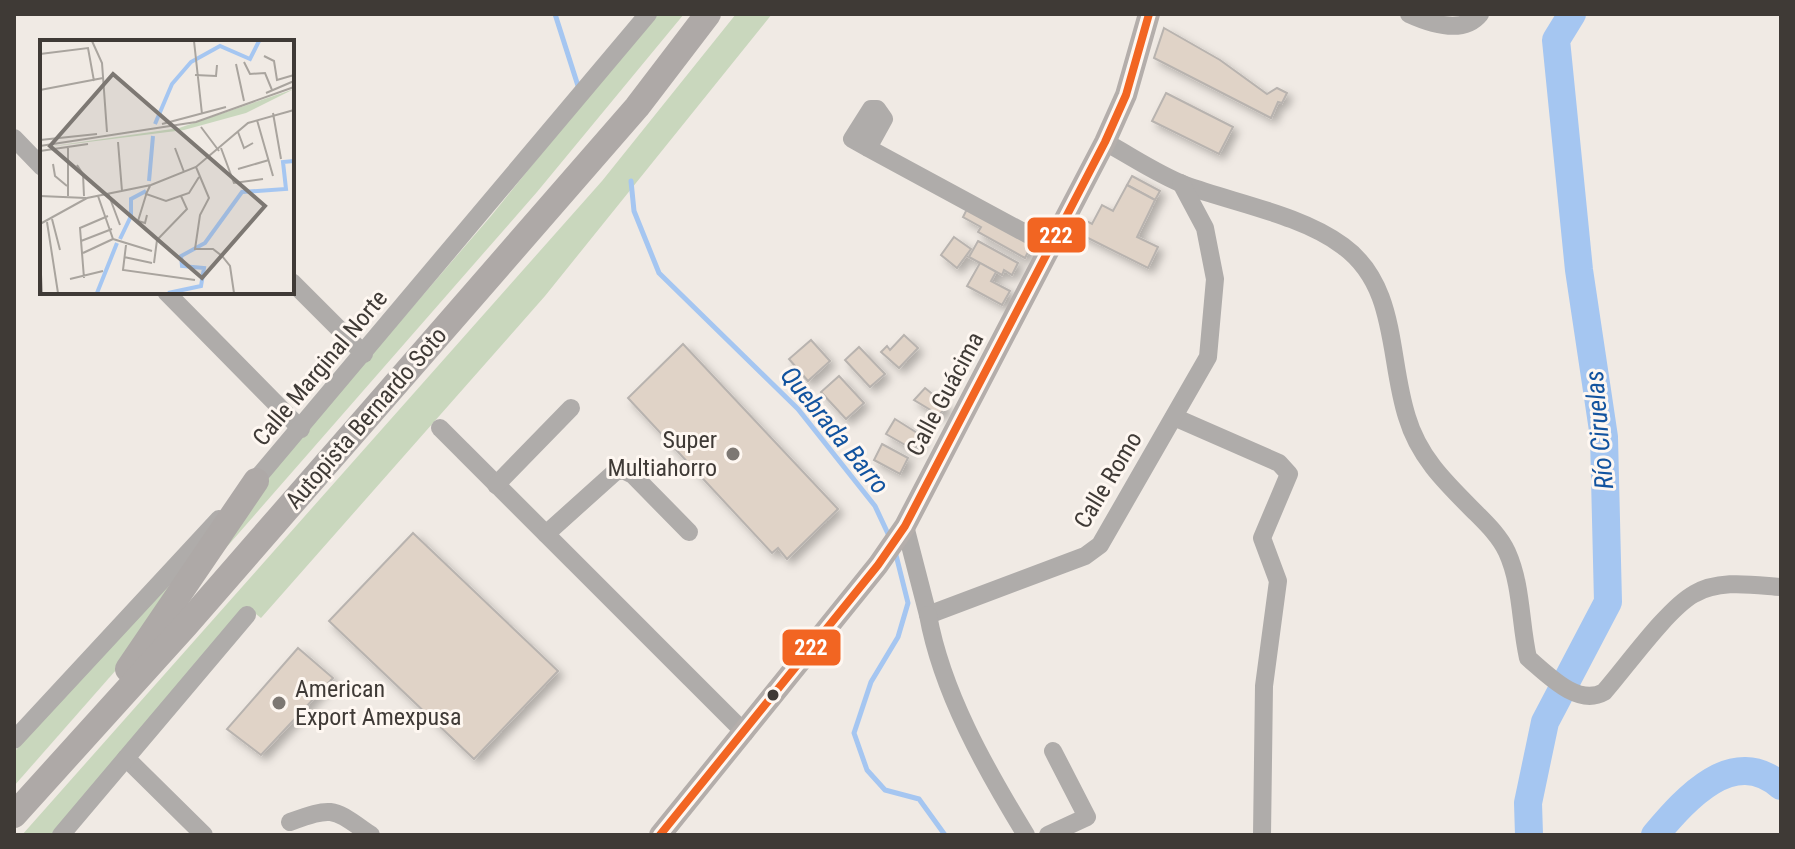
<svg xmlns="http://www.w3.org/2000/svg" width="1795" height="849" font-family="'Roboto Condensed',sans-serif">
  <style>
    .green { fill: #c9d7bd }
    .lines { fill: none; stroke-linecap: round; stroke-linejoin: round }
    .stream { stroke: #a5c6f1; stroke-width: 5 }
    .river { stroke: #a5c6f1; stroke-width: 28 }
    .building { fill: #e0d3c7; stroke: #b8b3af; stroke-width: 2; filter: url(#shadow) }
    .minor { stroke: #afacaa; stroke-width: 18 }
    .major { stroke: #b4aeab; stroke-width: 22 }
    .highway { stroke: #aea9a7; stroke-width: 26 }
    .bus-1-casing { stroke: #fef7f1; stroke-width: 14 }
    .bus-1 { stroke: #f26522; stroke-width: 8 }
    .poi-dot { fill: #7d7873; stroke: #fef7f1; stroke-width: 3 }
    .bus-dot { fill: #3f3a36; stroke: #fef7f1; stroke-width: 3 }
    .labels { text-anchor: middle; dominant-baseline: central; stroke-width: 6; stroke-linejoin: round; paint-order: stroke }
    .street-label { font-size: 24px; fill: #3f3a36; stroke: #fef7f1 }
    .poi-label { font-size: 24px; fill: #3f3a36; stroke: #fef7f1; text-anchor: end }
    .water-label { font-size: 26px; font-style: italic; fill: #12539f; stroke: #fef7f1 }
    .inset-river { fill: none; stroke: #a5c6f1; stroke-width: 4 }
    .inset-road { fill: none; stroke: #a9a49e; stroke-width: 2 }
    .view { fill: #7d7873; fill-opacity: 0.15; stroke: #7d7873; stroke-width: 4 }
    .inset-edge { fill: none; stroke: #3f3a36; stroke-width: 4 }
    .line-badge { stroke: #fef7f1; stroke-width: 3 }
    .badge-label { font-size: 22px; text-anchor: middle; font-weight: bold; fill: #fff }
  </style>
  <defs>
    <filter id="shadow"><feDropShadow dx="5" dy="5" stdDeviation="4" flood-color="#0004"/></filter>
  </defs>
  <rect width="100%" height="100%" fill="#f0eae4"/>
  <g class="green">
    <polygon points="654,14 684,14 537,192 196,582 260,484 491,216"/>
    <polygon points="736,14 772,14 545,296 261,618 247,607 51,835 22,835 602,181"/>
    <polygon points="186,566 116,670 14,786 14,752"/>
  </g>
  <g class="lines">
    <g class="stream">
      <polyline points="555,14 579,89"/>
      <polyline points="631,181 634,211 659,273 798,409 875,506 890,538"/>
      <polyline points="895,551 908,603 898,637 871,682 854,733 867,770 885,790 919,799 945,835"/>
    </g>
    <g class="river">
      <polyline points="1529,835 1528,803 1545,722 1608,602 1604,437 1579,270 1556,40 1572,14"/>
      <path d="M1655,835C1685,800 1732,744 1781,786"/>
    </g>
  </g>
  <g class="building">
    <polygon points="1164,28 1220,60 1267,94 1277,88 1287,93 1282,103 1278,102 1271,118 1154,58"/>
    <polygon points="1166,93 1233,127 1219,154 1152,121"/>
    <polygon points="1132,176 1160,191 1155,200 1127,185"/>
    <polygon points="1127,185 1155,200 1137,237 1158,247 1148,268 1074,231 1081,218 1092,224 1102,205 1113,211"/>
    <polygon points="968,207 1033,242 1025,258 978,232 981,227 963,217"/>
    <polygon points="954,237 971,249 957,268 941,255"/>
    <polygon points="978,241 1018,263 1012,275 1004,270 1002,275 969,257"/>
    <polygon points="980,263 996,272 991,281 1010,291 1002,305 967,286"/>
    <polygon points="904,335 918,348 899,368 881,352 887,346 890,350"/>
    <polygon points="811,340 830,361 808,381 789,359"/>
    <polygon points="683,344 838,509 787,559 778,548 772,553 628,398"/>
    <polygon points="859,347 885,374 870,387 845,360"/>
    <polygon points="839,376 864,403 846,419 821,392"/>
    <polygon points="925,388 947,406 939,415 914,400"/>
    <polygon points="895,419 922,436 914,450 886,434"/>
    <polygon points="882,444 908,458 900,474 874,460"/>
    <polygon points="413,533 558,671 474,759 329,621"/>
    <polygon points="298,648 333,678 261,755 227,729"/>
  </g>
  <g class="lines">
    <g class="minor">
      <path d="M1409,14C1431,24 1463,35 1480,14"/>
      <polyline points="14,138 42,167"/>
      <path d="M1105,142C1131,156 1157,174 1185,185C1234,203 1302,215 1343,246C1398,286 1388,358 1407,417C1419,458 1447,484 1477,514C1488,525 1500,537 1507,552C1522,585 1520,623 1528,658C1548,675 1578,707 1604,692C1626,667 1667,609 1694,594C1719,579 1753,585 1781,587"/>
      <polyline points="868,148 884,119 877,109 871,109 852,139 868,148 1051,247"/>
      <polyline points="292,282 364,354"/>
      <polyline points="166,292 301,429"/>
      <polyline points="1174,417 1279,463 1289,474 1262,538 1278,581 1264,686 1262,835"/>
      <polyline points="440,428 745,733"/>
      <polyline points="496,485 571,408"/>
      <polyline points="248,489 648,14"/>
      <polyline points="905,526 928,615 1085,556 1100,545 1208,357 1215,279 1205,228 1181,183"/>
      <polyline points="546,534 615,472 623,470 633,475 689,532"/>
      <path d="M928,615C942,692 985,768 1026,835"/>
      <polyline points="14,740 219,519"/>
      <polyline points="126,758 204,835"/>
      <path d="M290,822C335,806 332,808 371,835"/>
      <polyline points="61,835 247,615"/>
      <polyline points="1048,835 1087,817 1053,751"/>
    </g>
    <polyline class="major" points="660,835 878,565 905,526 1105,142 1126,95 1149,14"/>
    <g class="highway">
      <polyline points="128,669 256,481"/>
      <polyline points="14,815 186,625 637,107 708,14"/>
    </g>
    <g class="bus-1-casing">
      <polyline id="bus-1" points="660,835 878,565 905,526 1105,142 1126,95 1149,14"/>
    </g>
    <use href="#bus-1" class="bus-1"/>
  </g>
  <g class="poi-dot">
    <circle cx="733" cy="454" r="8"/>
    <circle cx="279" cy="703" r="8"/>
  </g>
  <circle class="bus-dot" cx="773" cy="695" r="7"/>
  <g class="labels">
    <g class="street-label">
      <text transform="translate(320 368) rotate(-50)">Calle Marginal Norte</text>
      <text transform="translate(945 394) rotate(-62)">Calle Guácima</text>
      <text transform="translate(366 418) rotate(-49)">Autopista Bernardo Soto</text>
      <text transform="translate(1108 480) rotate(-59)">Calle Romo</text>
    </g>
    <g class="poi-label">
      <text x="717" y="440">Super<tspan x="717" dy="28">Multiahorro</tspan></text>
      <text x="295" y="689" text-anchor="start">American<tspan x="295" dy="28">Export Amexpusa</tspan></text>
    </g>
    <g class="water-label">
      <text transform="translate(835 430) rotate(51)">Quebrada Barro</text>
      <text transform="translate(1599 430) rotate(-95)">Río Ciruelas</text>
    </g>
  </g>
  <g transform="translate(40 40)">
    <rect width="254" height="254" fill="#f0eae4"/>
    <path d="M254,49L206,73L144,90L0,108L139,88Z" fill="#c9d7bd"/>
    <path class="inset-river" d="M115,84L132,44L151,22L180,6L210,19L219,1M109,141L113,96M80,199L91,176V159L106,151M57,253L77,203M128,253L161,246L164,228L142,226L141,216L165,203L202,152L246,149L243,122L254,121"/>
    <path class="inset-road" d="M52,1L62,23L67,92M154,1L162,74M0,14L48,8L54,41M224,16L234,21L237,40L254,35M204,22L210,34L225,33L232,50M196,24L204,61M155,35L176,36L177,25M0,50L63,38M226,53L254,41M233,73L241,119M217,80L233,136M122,84L186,67M161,87L179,111M198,92L204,108L213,103M0,100L57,94M78,102L82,151M0,106L156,82L254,47M28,107V156M135,108L144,132M181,108L194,143L223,139M0,111L48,104M13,124L15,136L27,146M37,125L43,134L44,156M156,127L169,158L160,175L155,209H173L182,216L190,226L194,253M198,129L229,120M110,146L106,154L126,161L149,153L159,137M68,153L80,185M106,155L98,181L105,183L107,175M0,156L46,158M58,156L73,199M12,179L20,210M7,182L18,253M0,184L47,158L111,145L156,127L208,83L254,70M73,199L112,211M41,201L72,189M86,205L83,230L155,240M43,213L73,199M0,216L2,253M84,217L112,223M114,223L117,200L147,169L141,156M44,238L40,188L68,176M30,239L63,231"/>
    <path class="view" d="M73,34L225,166L162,238L10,106Z"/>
    <rect width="254" height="254" class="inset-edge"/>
  </g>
  <g class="line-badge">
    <rect x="1026" y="216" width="61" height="38" rx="8" fill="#f26522"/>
    <rect x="781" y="628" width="61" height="39" rx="8" fill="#f26522"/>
  </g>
  <g class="badge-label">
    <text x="1056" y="243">222</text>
    <text x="811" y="655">222</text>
  </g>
  <rect width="1795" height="849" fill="none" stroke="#3f3a36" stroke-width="32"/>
</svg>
